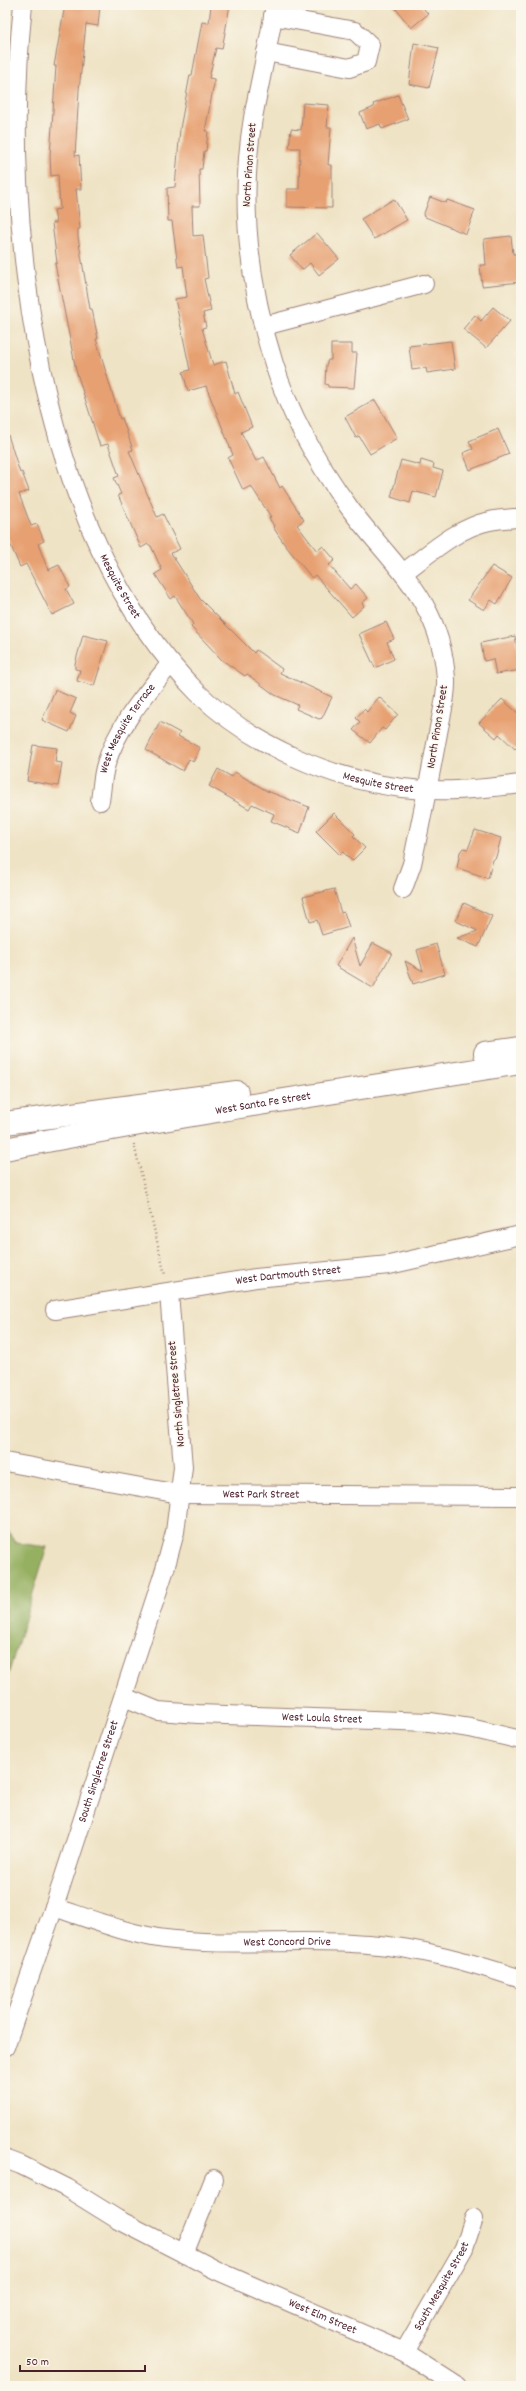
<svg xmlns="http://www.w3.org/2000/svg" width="526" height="2391" font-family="Dekko,sans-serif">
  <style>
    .forest { fill: #96b062; stroke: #706846 }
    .building { fill: #e7a071 }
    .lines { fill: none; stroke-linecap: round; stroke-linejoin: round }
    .minor-casing { stroke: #9c8178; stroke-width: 20 }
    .tertiary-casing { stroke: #9c8178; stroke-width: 24 }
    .path { stroke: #9c8178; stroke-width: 2.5; stroke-dasharray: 1 3; stroke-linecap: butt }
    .minor { stroke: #fff; stroke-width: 18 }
    .tertiary { stroke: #fff; stroke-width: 22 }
    .labels { text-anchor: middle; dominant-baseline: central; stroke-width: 3; stroke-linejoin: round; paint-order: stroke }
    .street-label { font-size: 12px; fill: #4a1f2b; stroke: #fbf7ec }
  </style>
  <rect width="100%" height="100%" fill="#fbf7ec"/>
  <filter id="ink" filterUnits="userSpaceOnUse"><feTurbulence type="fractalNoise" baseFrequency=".025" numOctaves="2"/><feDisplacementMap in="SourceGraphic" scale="8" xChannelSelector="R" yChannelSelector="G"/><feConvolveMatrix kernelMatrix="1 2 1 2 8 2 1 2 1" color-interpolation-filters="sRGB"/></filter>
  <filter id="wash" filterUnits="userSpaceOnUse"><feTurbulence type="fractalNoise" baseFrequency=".012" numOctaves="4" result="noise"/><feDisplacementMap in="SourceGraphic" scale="16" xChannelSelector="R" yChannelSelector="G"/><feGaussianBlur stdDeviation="0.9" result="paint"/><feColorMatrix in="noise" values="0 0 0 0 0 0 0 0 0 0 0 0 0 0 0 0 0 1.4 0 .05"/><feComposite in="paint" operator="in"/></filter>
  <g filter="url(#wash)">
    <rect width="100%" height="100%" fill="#efe3c5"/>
    <polygon class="forest" points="5,1526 16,1543 47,1547 5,1685"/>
    <g id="blocks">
      <g class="building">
        <polygon points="65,5 100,5 98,26 86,24 79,90 75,156 79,155 81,189 76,189 80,229 78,229 78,237 90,309 92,309 98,339 96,339 120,419 122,418 133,450 129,451 157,517 163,514 180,549 171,553 200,599 254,653 256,650 282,669 280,673 332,697 322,718 319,719 296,709 298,705 275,695 247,674 245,676 222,660 191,627 193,624 175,596 171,599 155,574 162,570 151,546 148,544 141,548 118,495 121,494 114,478 119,476 108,444 100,446 76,370 55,264 57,263 52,223 56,223 54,210 60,209 58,175 51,176 50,156 56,66 54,66"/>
        <polygon points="211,5 230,5 222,49 216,48 209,78 214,79 214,84 205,131 208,131 206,151 204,151 202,169 199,169 200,206 192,206 193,236 203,235 208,278 204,279 211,311 203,313 206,327 202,328 213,365 226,361 235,394 238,392 252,427 241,432 256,461 264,457 280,488 282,486 304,520 297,525 317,551 323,546 335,560 329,565 350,589 356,584 368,598 362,603 364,606 352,617 315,575 312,578 285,545 273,527 274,526 269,518 271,517 251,486 243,490 228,458 233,455 206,386 188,391 183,372 190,370 175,299 187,297 183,266 178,267 172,221 168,221 167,188 175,187 180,129 190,75 192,75 202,22 209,23"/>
        <polygon points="393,5 421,5 428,14 411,28"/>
        <polygon points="414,43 439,48 429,88 409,84"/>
        <polygon points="398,95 408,119 382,129 380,124 366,129 360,113 374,107 373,104"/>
        <polygon points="303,103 329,105 327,127 331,127 328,165 332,165 332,208 287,207 287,189 299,189 300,148 289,148 291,129 301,130"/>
        <polygon points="430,197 446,203 447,200 475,210 466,234 423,216"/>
        <polygon points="394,199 407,220 374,239 361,219"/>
        <polygon points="317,233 339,259 319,275 310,263 302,270 290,255"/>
        <polygon points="511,236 513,254 520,254 521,282 482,286 480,265 486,265 484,239"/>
        <polygon points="493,307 510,321 486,348 463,329 475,315 481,321"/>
        <polygon points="451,341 455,369 427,373 426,368 412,370 409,346"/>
        <polygon points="331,344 352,344 352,353 357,353 354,388 328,387 328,385 325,384 326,365 328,360 331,360"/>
        <polygon points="375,400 397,438 370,454 359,436 356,438 345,417"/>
        <polygon points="498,429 509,454 470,470 463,453 473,449 469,441"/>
        <polygon points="8,435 20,473 22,472 29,491 19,494 31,526 37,524 44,541 38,544 48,570 59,565 70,587 66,589 74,604 52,615 26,564 20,567 5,532 5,436"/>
        <polygon points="401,460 420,465 421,460 434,464 433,468 443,471 436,497 413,491 410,503 391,497"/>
        <polygon points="492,566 512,578 497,604 491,600 484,610 468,600"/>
        <polygon points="386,622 394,639 387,642 394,659 375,668 359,634"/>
        <polygon points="83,635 108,641 94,686 77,681 80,670 75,669 75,664"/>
        <polygon points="515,636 521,670 496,674 493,659 484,661 481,643"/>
        <polygon points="55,690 76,699 70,713 76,716 69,732 42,720"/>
        <polygon points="379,697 398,714 385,730 382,728 370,743 353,730 360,722 356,718 364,709 367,712"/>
        <polygon points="502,699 521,716 521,743 515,749 499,734 496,738 479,723"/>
        <polygon points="160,722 180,733 178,736 200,748 193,762 189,759 183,771 146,750"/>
        <polygon points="33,745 57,748 55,762 62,763 58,786 27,781"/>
        <polygon points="218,769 232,777 235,772 267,791 309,807 300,833 271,821 274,814 252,804 249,809 209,786"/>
        <polygon points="334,813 355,834 353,836 365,848 352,861 343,852 340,855 316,831"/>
        <polygon points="475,830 501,838 496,857 493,860 488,878 457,868 460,852 463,848 468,849"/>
        <polygon points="334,889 341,913 344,912 349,927 322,935 317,920 310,922 303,897"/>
        <polygon points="464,903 492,916 478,947 457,938 478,931 456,921"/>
        <polygon points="352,938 360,966 373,943 392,953 373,988 336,966"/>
        <polygon points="436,944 445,974 413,984 405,961 423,971 417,950"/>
      </g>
    </g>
  </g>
  <g filter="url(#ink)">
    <use href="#blocks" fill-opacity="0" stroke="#9c8178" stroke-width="1"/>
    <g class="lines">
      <g class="minor-casing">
        <g id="minor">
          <path id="s1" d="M23,5C0,222 37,533 198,693C250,744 330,779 402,788C442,793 481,789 521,784"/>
          <path d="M275,5C269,43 260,80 253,118C239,200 249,285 274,364C290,416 319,466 351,510C394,567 441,601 446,679C447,697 441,716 438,733C430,777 421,821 412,864L403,889"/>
          <polyline points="266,52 349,68 366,62 370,45 355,31 273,16"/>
          <polyline points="264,326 424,284"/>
          <path d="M403,573C429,554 458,527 490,521C498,519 507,519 515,518"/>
          <path id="s2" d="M100,801C102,789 102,776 106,764C118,725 146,694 171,663"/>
          <path id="s3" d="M55,1310L256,1278L389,1265L521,1235"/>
          <path id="s4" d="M5,1462L179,1494L521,1496"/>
          <path id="s5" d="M124,1697L158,1711L198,1714L430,1722L470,1728L521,1740"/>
          <path id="s6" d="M54,1907C90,1919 127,1934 165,1939C232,1947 301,1938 368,1944C421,1948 470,1962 521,1979"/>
          <path id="s7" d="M5,2047L54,1907L165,1569L175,1532L183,1467L169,1293"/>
          <path id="s8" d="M5,2159L21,2165L67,2188L117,2219L218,2271L404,2352L457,2386"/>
          <polyline points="184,2254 214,2179"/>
          <path id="s9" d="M404,2352L464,2248L474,2218"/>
        </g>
      </g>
      <g class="tertiary-casing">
        <g id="tertiary">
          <polyline points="485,1053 521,1048"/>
          <polyline points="5,1123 237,1092"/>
          <path id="s10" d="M5,1149C176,1115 349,1090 521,1063"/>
        </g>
      </g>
      <g class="path">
        <polyline points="516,5 521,13"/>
        <polyline points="134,1144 165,1275"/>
      </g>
      <use href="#minor" class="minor"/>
      <use href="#tertiary" class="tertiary"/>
    </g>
  </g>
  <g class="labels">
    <g class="street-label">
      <text transform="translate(250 165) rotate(-86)">North Pinon Street</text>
      <text stroke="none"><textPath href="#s1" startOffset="598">Mesquite Street</textPath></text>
      <text transform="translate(438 727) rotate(-81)">North Pinon Street</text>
      <text stroke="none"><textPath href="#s2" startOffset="79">West Mesquite Terrace</textPath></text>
      <text stroke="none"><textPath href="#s1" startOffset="935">Mesquite Street</textPath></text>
      <text stroke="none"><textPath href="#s10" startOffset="262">West Santa Fe Street</textPath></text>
      <text stroke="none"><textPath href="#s3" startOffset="236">West Dartmouth Street</textPath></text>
      <text transform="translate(177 1394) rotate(-95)">North Singletree Street</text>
      <text stroke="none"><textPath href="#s4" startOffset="259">West Park Street</textPath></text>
      <text stroke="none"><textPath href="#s5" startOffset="201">West Loula Street</textPath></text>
      <text stroke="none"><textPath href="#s7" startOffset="291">South Singletree Street</textPath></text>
      <text stroke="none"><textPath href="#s6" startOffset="238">West Concord Drive</textPath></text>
      <text stroke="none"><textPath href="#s9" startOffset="76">South Mesquite Street</textPath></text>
      <text stroke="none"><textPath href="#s8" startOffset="355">West Elm Street</textPath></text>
    </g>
  </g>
  <rect width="526" height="2391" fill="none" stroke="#fbf7ec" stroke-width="20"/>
  <path d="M20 2365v6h125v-6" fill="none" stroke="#4a1f2b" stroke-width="2"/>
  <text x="26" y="2365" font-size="12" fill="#4a1f2b" stroke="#fbf7ec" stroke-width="3" paint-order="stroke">50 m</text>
</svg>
